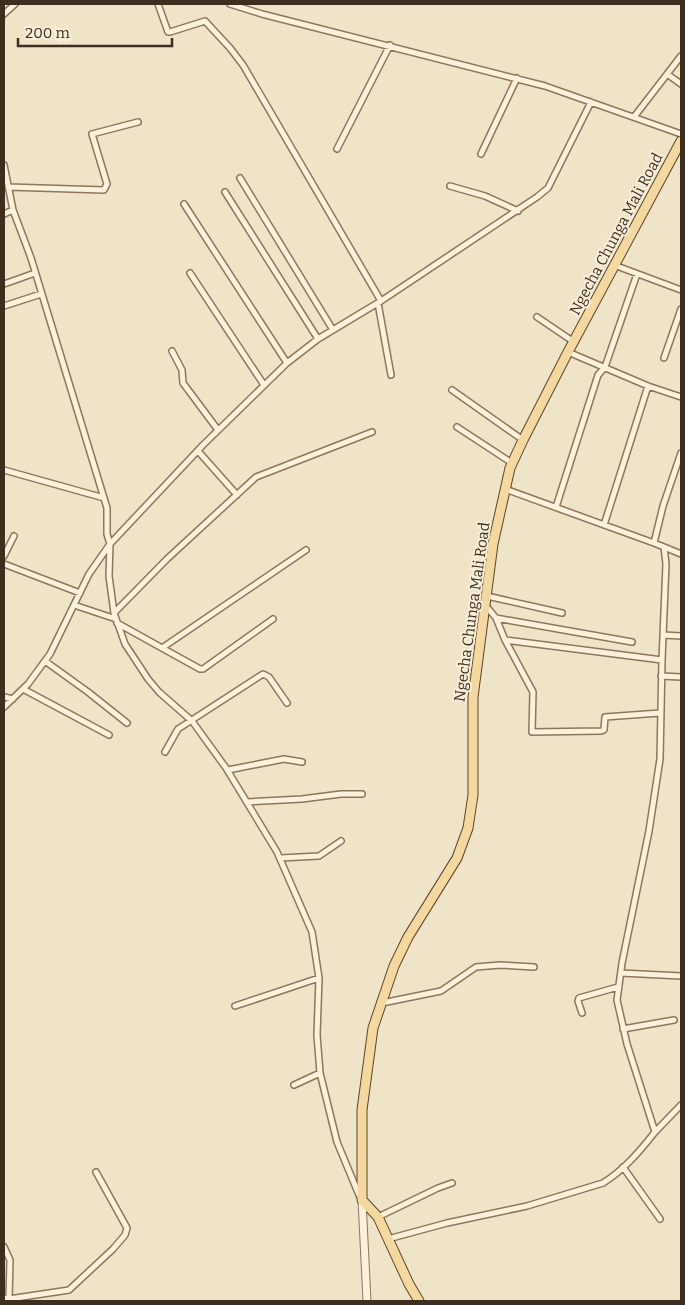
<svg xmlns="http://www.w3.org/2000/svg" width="685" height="1305" font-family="Bitter,serif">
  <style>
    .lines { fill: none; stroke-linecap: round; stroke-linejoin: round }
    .minor-casing { stroke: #8d765c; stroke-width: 8 }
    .tertiary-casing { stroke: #8d765c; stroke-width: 9 }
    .primary-casing { stroke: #5b4430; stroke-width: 11 }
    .minor { stroke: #faf1dc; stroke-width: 5 }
    .tertiary { stroke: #faf1dc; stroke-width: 7 }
    .primary { stroke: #f3d9a0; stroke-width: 9 }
    .labels { text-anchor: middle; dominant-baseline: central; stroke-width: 4; stroke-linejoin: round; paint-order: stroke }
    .street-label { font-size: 15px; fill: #3d2e20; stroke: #f7eed8 }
  </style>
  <rect width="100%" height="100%" fill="#f0e4c8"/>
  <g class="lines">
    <defs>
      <path id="minor" d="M158,4l10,28h2l35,-11 25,27 13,17 138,236
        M230,4l32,10 283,72 136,48
        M4,14l11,-10
        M667,74l14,10
        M634,117l47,-61
        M337,149l53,-104
        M481,154l36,-76
        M4,165l9,45 18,48 76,250v26l3,10 -1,32 5,37 11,31 23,35 11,13 33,29 34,47 51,84 35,80 7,46 -2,57 3,38 17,69 22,53
        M240,178l93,152
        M450,186l35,10 33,15
        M8,187l96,3 3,-6 -15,-50 46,-12
        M225,192l93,147
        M184,204l103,159
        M4,214l9,-4
        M614,265l67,25
        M190,273l74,112
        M4,284l31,-11
        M378,303l13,72
        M4,306l37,-12
        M537,317l37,25
        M172,351l10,19 1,13 35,47
        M568,352l80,34 33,11
        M664,358l17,-49
        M452,390l71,50
        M457,427l55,36
        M198,451l39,44
        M4,470l100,28
        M505,489l149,54 9,-37 18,-53
        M556,507l42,-132 7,-8 32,-93
        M604,525l44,-139
        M664,547l17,7
        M4,556l10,-20
        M4,564l76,29
        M487,596l75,17
        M74,605l42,14
        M486,606l10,12 9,22 157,20
        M114,613l53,-54 89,-82 116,-45
        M496,618l136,24
        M117,623l45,25 144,-98
        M663,635l18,1
        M505,640l28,52 -1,40 69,-1 3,-1 1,-13 55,-4
        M162,648l38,21h3l70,-50
        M45,661l43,31 39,31
        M661,676l20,1
        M23,689l86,46
        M4,697l9,2
        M4,707l24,-23 22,-30 39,-80 21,-30 93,-99 84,-82 31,-24 63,-38 156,-104 11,-9 43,-86
        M165,752l13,-23 85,-55 6,3 18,26
        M228,770l56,-11 18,3
        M247,802l55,-3 39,-5h21
        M280,858l39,-2 22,-15
        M621,973l60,3
        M382,1003l59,-12 35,-24 24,-2 34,2
        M235,1006l84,-28
        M582,1013l-4,-12 1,-3 39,-11
        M623,1029l51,-9
        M294,1085l26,-12
        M655,1132l26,-27
        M623,1167l37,52
        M378,1217l60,-29 14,-5
        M388,1239l59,-16 80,-17 76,-23c21,-13 37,-32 52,-51l-28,-88 -10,-44 5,-37 27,-132 11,-72 2,-99 4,-96 -2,-17 -10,-4
        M4,1247l6,13 -1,39
        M4,1298l5,1 60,-9 44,-41 12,-14 2,-7 -31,-56"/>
      <path id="tertiary" d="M362,1200l5,101"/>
      <path id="primary" d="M419,1301l-10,-17 -31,-67 -16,-17v-90l11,-82 21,-62 14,-29 49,-79 11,-30 5,-33v-98l20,-153 17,-76 13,-28 45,-88 113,-211"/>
    </defs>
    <use href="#minor" class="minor-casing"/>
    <use href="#tertiary" class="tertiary-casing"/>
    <use href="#primary" class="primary-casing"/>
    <use href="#minor" class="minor"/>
    <use href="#tertiary" class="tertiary"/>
    <use href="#primary" class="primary"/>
  </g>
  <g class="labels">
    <g class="street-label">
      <text transform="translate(616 234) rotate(-62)">Ngecha Chunga Mali Road</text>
      <text transform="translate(472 612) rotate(-82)">Ngecha Chunga Mali Road</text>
    </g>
  </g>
  <rect width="685" height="1305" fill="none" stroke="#3d2e20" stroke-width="10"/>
  <path d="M18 38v8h154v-8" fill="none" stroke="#3d2e20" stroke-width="2.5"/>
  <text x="25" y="38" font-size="15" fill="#3d2e20" stroke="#f7eed8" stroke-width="4" paint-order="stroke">200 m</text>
</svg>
